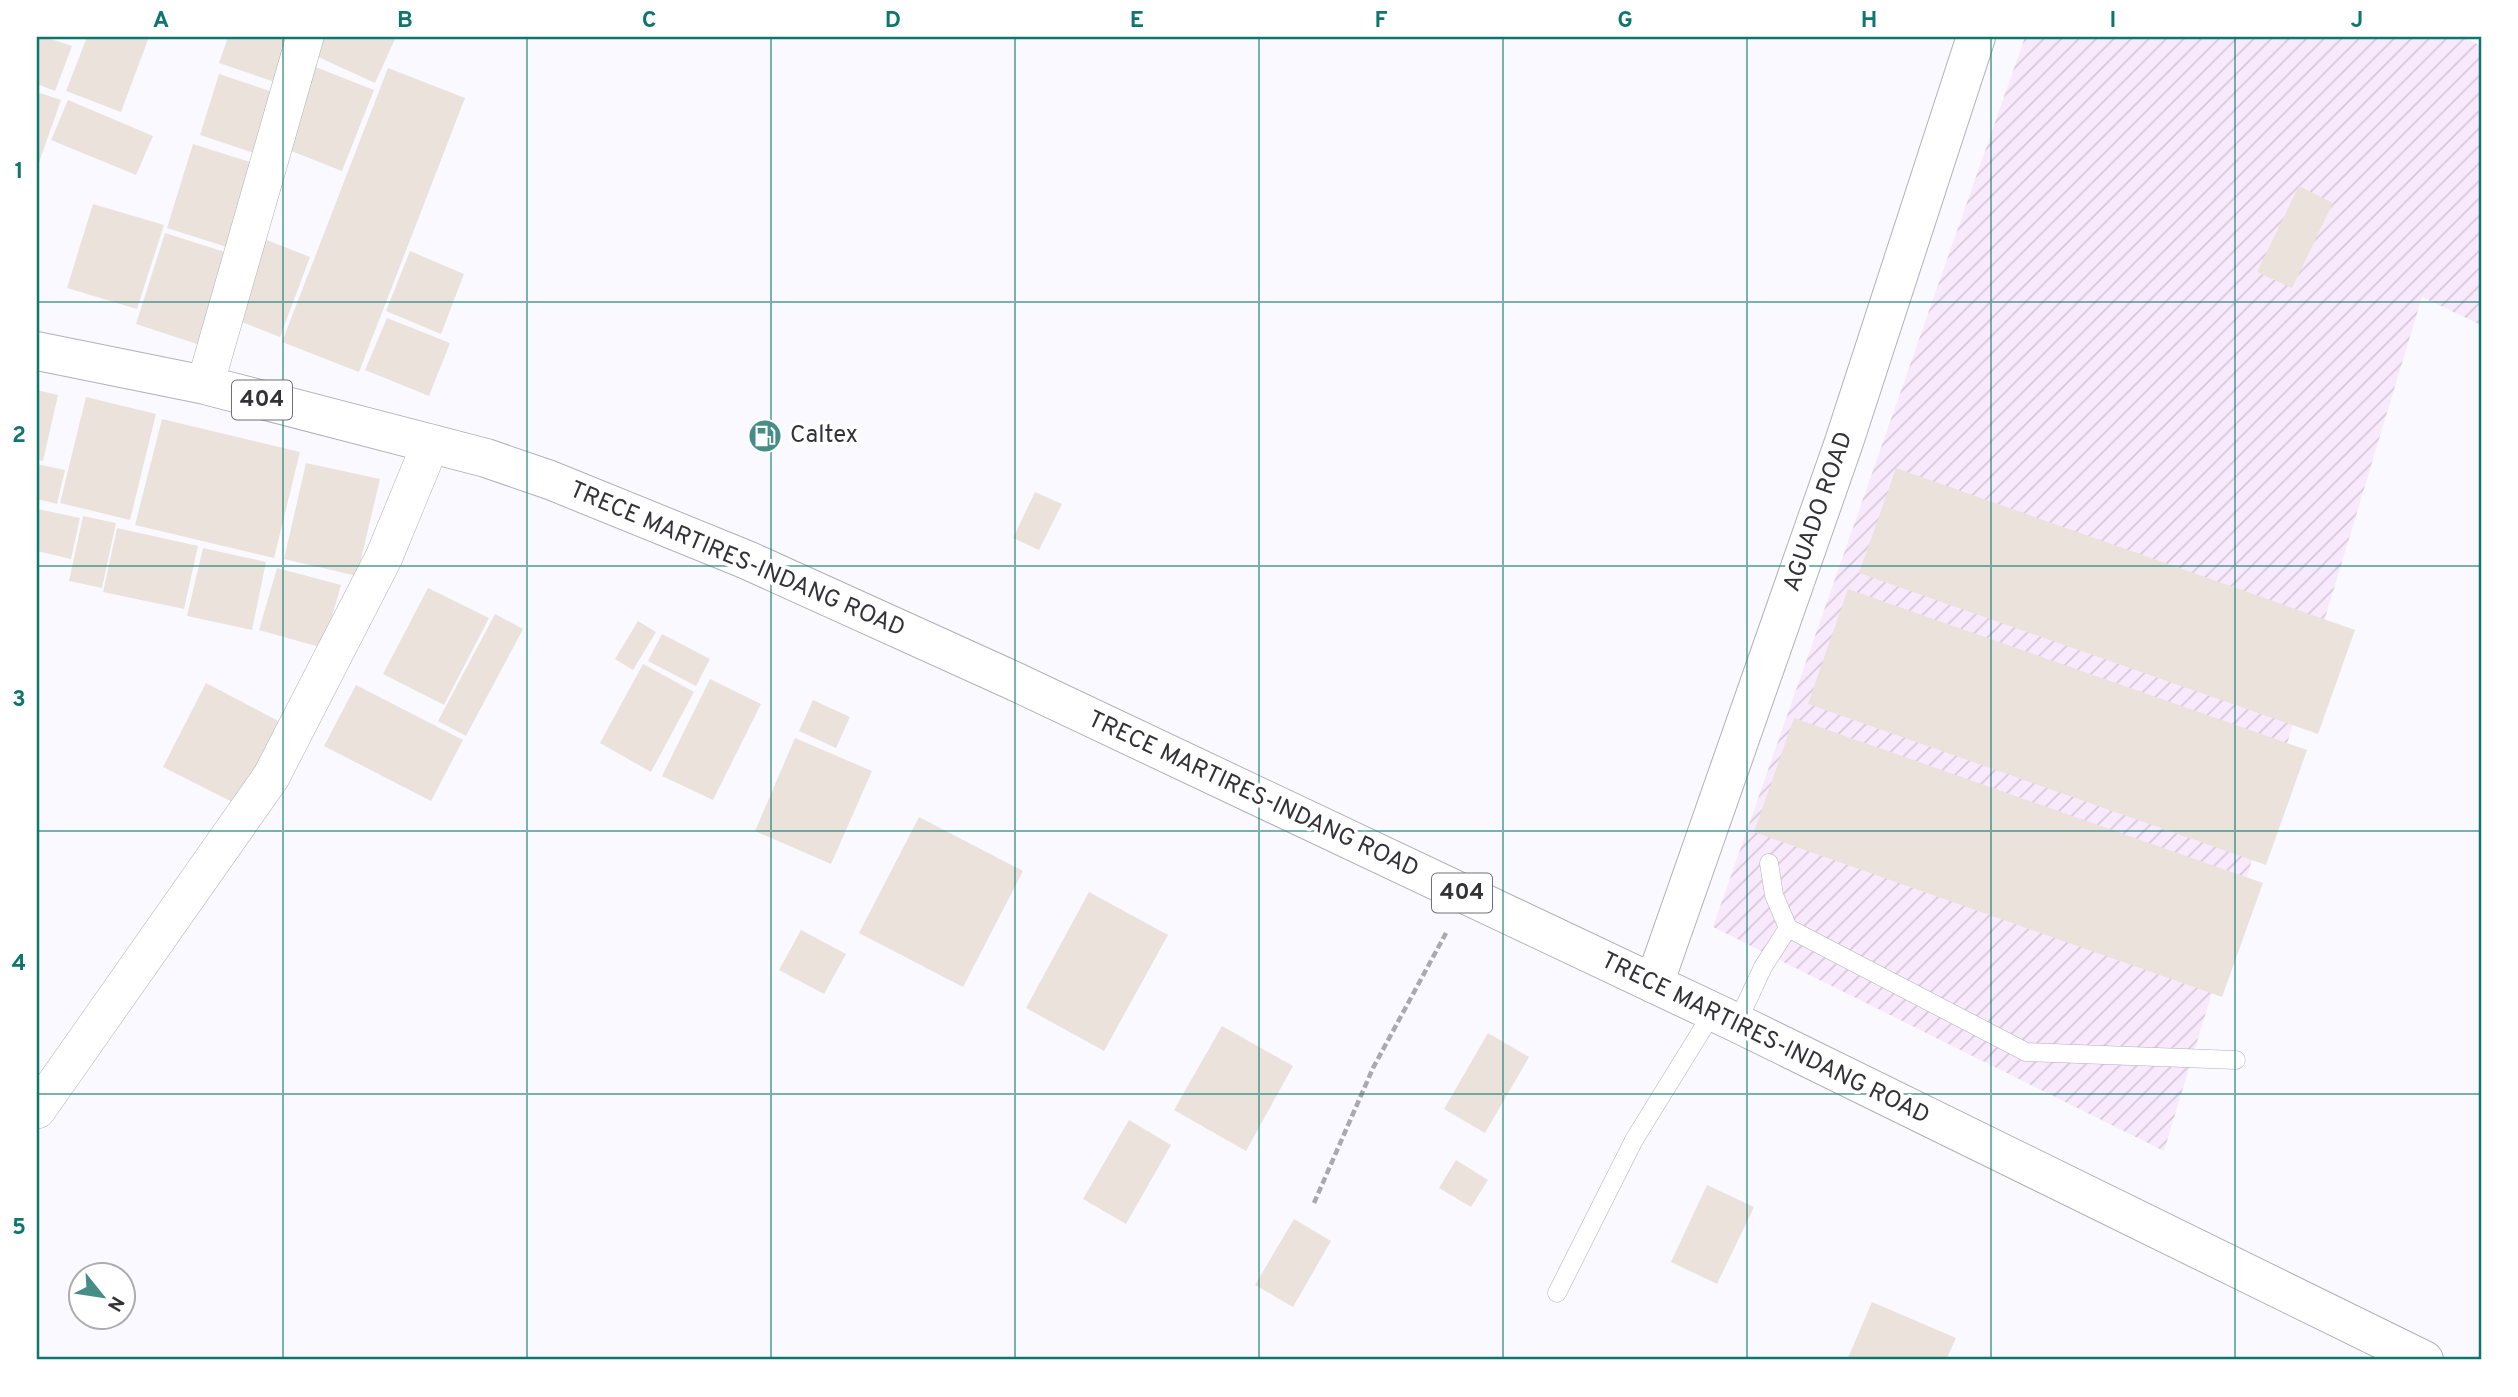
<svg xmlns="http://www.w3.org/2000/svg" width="2518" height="1397" font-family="Overpass,sans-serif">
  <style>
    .industrial { fill: url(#industrial-furrows) }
    .building { fill: #ece2dc }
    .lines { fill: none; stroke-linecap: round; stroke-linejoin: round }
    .lane-casing { stroke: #b1b1ba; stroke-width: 19 }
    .street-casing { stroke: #b1b1ba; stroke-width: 38 }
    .secondary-casing { stroke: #b1b1ba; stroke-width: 40 }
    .primary-casing { stroke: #b1b1ba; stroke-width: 40 }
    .path { stroke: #a9a9ae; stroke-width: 4.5; stroke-dasharray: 7 3.5; stroke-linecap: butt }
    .lane { stroke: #fff; stroke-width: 18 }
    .street { stroke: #fff; stroke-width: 37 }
    .secondary { stroke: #fff; stroke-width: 38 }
    .primary { stroke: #fff; stroke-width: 38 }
    .grid { fill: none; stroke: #0f766e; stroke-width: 2; stroke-opacity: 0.55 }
    .labels { text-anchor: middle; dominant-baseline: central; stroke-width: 7; stroke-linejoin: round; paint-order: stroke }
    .shield { fill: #fff; stroke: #707073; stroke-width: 2 }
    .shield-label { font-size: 23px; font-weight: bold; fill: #333337 }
    .poi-label { font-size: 24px; fill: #333337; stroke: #fff; text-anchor: start }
    .street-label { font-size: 24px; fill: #333337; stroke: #fff }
    .neatline { fill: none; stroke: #0f766e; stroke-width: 2.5 }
    .grid-label { font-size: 23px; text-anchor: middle; font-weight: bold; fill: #0f766e }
  </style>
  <defs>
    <pattern id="industrial-furrows" width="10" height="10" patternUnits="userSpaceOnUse" patternTransform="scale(1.75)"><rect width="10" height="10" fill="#f9e9fc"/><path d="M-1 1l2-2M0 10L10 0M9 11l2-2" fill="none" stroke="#d6c8d9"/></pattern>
  </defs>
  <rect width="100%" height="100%" fill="#f9f9ff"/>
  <path class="industrial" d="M2025,37h438l18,9v279l-59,-28 -258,854 -451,-224z"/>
  <path class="building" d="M37,37h8l27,9 -17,45 -18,-7z
    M87,37h62l-28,75 -55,-21z
    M228,37h62l-15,45 -56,-19z
    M309,37h87l-21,46 -72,-33z
    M308,64l66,26 -32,81 -66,-26z
    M388,68l77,30 -106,274 -77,-30z
    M219,74l54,18 -19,61 -54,-18z
    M37,92l24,8 -24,68z
    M68,100l85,36 -17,39 -85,-35z
    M193,144l63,20 -26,84 -63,-20z
    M2299,186l34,17 -41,85 -35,-16z
    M93,204l71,21 -27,84 -70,-21z
    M165,233l66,21 -28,92 -67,-22z
    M254,235l56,22 -30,80 -56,-22z
    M410,251l54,23 -23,60 -55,-23z
    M387,318l63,25 -21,53 -64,-26z
    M37,390l21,5 -15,66 -6,-1z
    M86,397l70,17 -26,106 -70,-17z
    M162,419l138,33 -26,106 -139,-33z
    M306,463l74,16 -23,97 -73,-17z
    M37,464l28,6 -8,34 -20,-5z
    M1896,468l459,162 -37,104 -459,-161z
    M1035,492l27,12 -23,46 -26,-12z
    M38,509l42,9 -9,41 -34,-8z
    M83,516l33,7 -14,65 -33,-7z
    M117,528l81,18 -14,63 -81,-17z
    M203,548l63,14 -14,68 -65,-14z
    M277,568l64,17 -18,63 -64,-18z
    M428,588l61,30 -45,87 -61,-31z
    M1848,589l459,161 -41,115 -458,-161z
    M495,614l28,15 -57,107 -28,-15z
    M638,621l18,11 -23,38 -18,-11z
    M662,634l48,25 -14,27 -48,-25z
    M643,664l51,28 -43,80 -51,-29z
    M710,679l51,25 -48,96 -51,-24z
    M206,683l74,39 -42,83 -75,-38z
    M356,685l107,55 -32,61 -107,-55z
    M813,700l37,17 -14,31 -37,-17z
    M1794,718l469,165 -41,114 -468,-165z
    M795,738l77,33 -41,93 -76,-33z
    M919,817l104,54 -60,116 -104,-54z
    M1089,892l79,43 -64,116 -78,-43z
    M801,930l45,24 -22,40 -45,-24z
    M1222,1026l71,40 -47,85 -72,-41z
    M1488,1033l41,24 -44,76 -41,-24z
    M1129,1120l42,25 -45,79 -43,-25z
    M1456,1160l32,20 -17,27 -32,-19z
    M1707,1185l47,22 -37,77 -46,-22z
    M1294,1219l37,22 -38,66 -38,-22z
    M1872,1302l84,36 -10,22h-99z"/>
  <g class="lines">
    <defs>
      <path id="lane" d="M1788,928l238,124 210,8
        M1737,1023l26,-56 25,-39 -14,-33 -5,-32
        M1557,1293l77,-153 79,-128"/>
      <path id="street" d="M205,385l100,-348
        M37,1110l234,-333 113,-220 47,-114"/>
      <path id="secondary" d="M1654,984l190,-542 132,-405"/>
      <path id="primary" d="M37,351l168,34 281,73 64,22 197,80 267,121 723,342 687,337"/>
    </defs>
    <use href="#lane" class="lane-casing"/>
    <use href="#street" class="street-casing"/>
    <use href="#secondary" class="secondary-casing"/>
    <use href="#primary" class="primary-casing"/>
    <path class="path" d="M1314,1203l59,-135 73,-135"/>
    <use href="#lane" class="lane"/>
    <use href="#street" class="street"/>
    <use href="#secondary" class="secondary"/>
    <use href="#primary" class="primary"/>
  </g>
  <path class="grid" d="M283,37v1323M527,37v1323M771,37v1323M1015,37v1323M1259,37v1323M1503,37v1323M1747,37v1323M1991,37v1323M2235,37v1323M37,302h2444M37,566h2444M37,831h2444M37,1094h2444"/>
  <defs>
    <symbol id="fuel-disc" viewBox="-11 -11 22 22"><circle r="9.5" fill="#468d88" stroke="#fff"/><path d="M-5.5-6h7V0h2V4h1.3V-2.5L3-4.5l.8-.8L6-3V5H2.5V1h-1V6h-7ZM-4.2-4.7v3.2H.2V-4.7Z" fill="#fff"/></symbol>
  </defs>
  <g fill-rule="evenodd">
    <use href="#fuel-disc" x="746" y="417" width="38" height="38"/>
  </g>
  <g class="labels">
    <g class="shield">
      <rect x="232" y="380.5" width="60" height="39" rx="5"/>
      <rect x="1432" y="873.5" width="60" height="39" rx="5"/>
    </g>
    <g class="shield-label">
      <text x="262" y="400">404</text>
      <text x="1462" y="893">404</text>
    </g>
    <g class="poi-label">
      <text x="790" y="436">Caltex</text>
    </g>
    <g class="street-label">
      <text transform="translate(1819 512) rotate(-71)">AGUADO ROAD</text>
      <text transform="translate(737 560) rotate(23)">TRECE MARTIRES-INDANG ROAD</text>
      <text transform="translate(1253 795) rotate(25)">TRECE MARTIRES-INDANG ROAD</text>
      <text transform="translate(1765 1039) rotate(26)">TRECE MARTIRES-INDANG ROAD</text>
    </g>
  </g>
  <rect width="2518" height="1397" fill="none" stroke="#ffffff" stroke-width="77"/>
  <g transform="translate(102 1296) rotate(120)"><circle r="33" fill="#ffffff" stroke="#adadaf" stroke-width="2"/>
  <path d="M0-5L12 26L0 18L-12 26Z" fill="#468d88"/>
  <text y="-10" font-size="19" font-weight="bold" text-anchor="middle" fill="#333337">N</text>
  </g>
  <rect x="38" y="38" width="2442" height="1320" class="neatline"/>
  <g class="grid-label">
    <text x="161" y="27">A</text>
    <text x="405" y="27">B</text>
    <text x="649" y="27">C</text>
    <text x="893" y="27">D</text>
    <text x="1137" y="27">E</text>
    <text x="1381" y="27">F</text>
    <text x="1625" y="27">G</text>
    <text x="1869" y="27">H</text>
    <text x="2113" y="27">I</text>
    <text x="2357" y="27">J</text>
    <text x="19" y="178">1</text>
    <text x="19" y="442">2</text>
    <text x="19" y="706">3</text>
    <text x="19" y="970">4</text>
    <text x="19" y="1234">5</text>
  </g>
</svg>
